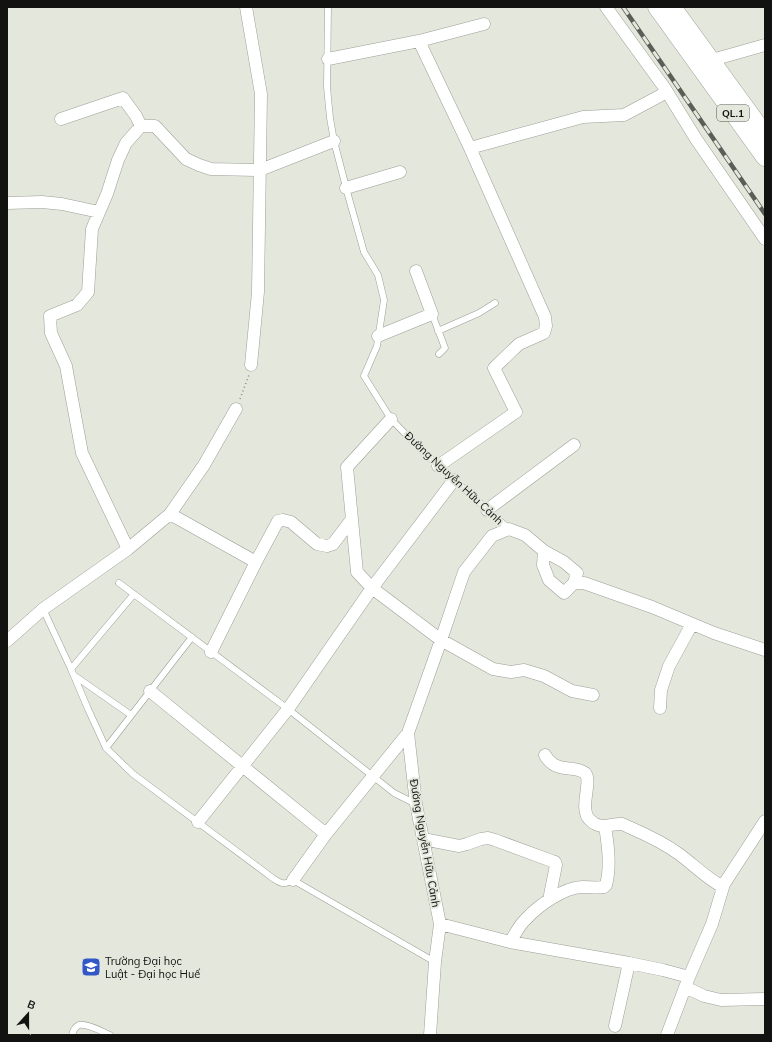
<svg xmlns="http://www.w3.org/2000/svg" width="772" height="1042" font-family="Mulish,sans-serif">
  <style>
    .lines { fill: none; stroke-linecap: round; stroke-linejoin: round }
    .lane-casing { stroke: #9c9f96; stroke-width: 7 }
    .street-casing { stroke: #9c9f96; stroke-width: 13 }
    .primary-casing { stroke: #9c9f96; stroke-width: 19 }
    .path { stroke: #8b8e86; stroke-width: 1.5; stroke-dasharray: 1 3; stroke-linecap: butt }
    .lane { stroke: #fff; stroke-width: 6 }
    .street { stroke: #fff; stroke-width: 12 }
    .primary { stroke: #fff; stroke-width: 18 }
    .rail-casing { stroke: #5b5d57; stroke-width: 4.5 }
    .rail { stroke: #e3e7dc; stroke-width: 3; stroke-dasharray: 9; stroke-linecap: butt }
    .labels { text-anchor: middle; dominant-baseline: central; stroke-width: 4; stroke-linejoin: round; paint-order: stroke }
    .shield { fill: #e3e7dc; stroke: #51534d; stroke-width: 1 }
    .shield-label { font-size: 10px; font-weight: bold; fill: #121310 }
    .street-label { font-size: 11px; fill: #121310; stroke: #e3e7dc }
    .poi-label { font-size: 11px; fill: #121310; stroke: #e3e7dc; text-anchor: start }
  </style>
  <rect width="100%" height="100%" fill="#e3e7dc"/>
  <g class="lines">
    <defs>
      <path id="lane" d="M328,7l-1,80 3,31 4,23 14,54 16,57 14,23 6,25 -7,46 -13,30 27,43 30,31 88,79
        M432,314l13,34 -6,6
        M438,331l41,-18 16,-10
        M119,583l169,126 106,84 22,11
        M43,609l28,60 17,40 18,39 27,26 141,105c8,5 10,6 19,1l142,82
        M71,669l63,-75
        M75,676l56,39
        M106,748l86,-111
        M72,1035c1,-4 3,-8 7,-10 8,-2 24,7 31,10"/>
      <path id="street" d="M246,7l15,87 -3,198 -7,73
        M606,7l58,80 32,52 69,100
        M419,41l51,107 75,169 1,9 -2,7 -25,11 -25,24 22,44 -78,54
        M328,59l91,-18 65,-17
        M712,60l53,-15
        M61,119l62,-21 13,18 5,10
        M470,148l113,-31 41,-2 43,-23
        M346,188l54,-16
        M7,203l35,-1 20,2 37,8
        M378,336l54,-22 -16,-43
        M391,419l-44,48 10,105 15,16 69,52 52,29 18,3 13,-2 20,6 28,15 21,4
        M487,510l87,-65
        M170,514l86,48
        M128,549l-46,-96 -10,-54 -6,-33 -15,-33 -1,-17 27,-11 11,-13 4,-63 15,-35 11,-34 8,-17 15,-17h14l31,33 13,6 12,4 49,1 74,-29
        M544,551l20,11 13,11 -3,10
        M7,641l36,-32 85,-60 42,-35 34,-49 32,-56
        M211,652l45,-90 22,-41 5,-1 8,2 26,22 10,2 6,-2 19,-25
        M150,691l176,143
        M660,708l1,-18 8,-24 23,-42
        M545,755c2,4 5,7 8,9 9,7 23,2 32,9 8,8 -7,36 5,47 11,11 21,3 32,4 3,1 6,3 9,4 16,7 33,15 48,26 15,11 27,24 44,33
        M198,822l90,-113 84,-121 82,-108
        M423,839l36,7 8,-2 14,-5 7,-1 7,2 57,21 3,1 1,3 -7,35
        M293,880l33,-46 82,-101
        M440,924l70,18 119,21 34,7 26,7
        M510,942c5,-7 9,-17 16,-23 13,-14 37,-31 56,-32 8,0 15,1 22,0l2,-2c5,-19 2,-40 -1,-59
        M685,987l19,9 17,4 44,-1
        M615,1026l14,-63
        M430,1035l5,-73 5,-38 -24,-120 -8,-71 33,-93 23,-68 28,-36 17,-7 16,6 19,16 -1,14 6,15 15,13 10,-10h10l68,24 62,26 51,17
        M667,1035l22,-58 23,-53 12,-40 41,-63"/>
      <path id="primary" d="M657,7l108,150
        M672,7l93,128"/>
    </defs>
    <use href="#lane" class="lane-casing"/>
    <use href="#street" class="street-casing"/>
    <use href="#primary" class="primary-casing"/>
    <path class="path" d="M240,399l9,-24"/>
    <use href="#lane" class="lane"/>
    <use href="#street" class="street"/>
    <use href="#primary" class="primary"/>
    <defs>
      <path id="rail" d="M623,7l142,207"/>
    </defs>
    <use href="#rail" class="rail-casing"/>
    <use href="#rail" class="rail"/>
  </g>
  <defs>
    <symbol id="university-square" viewBox="-11 -11 22 22"><rect x="-9" y="-9" width="18" height="18" rx="4" fill="#3258c8" stroke="#e3e7dc"/><path d="M0-5L7-2L0 1L-7-2ZM-4 1L0 2.5L4 1V4Q0 6-4 4Z" fill="#fff"/></symbol>
  </defs>
  <g fill-rule="evenodd">
    <use href="#university-square" x="80" y="956" width="22" height="22"/>
  </g>
  <g class="labels">
    <rect class="shield" x="717" y="105" width="32" height="16" rx="3"/>
    <g class="shield-label">
      <text x="733" y="113">QL.1</text>
    </g>
    <g class="street-label">
      <text transform="translate(454 478) rotate(43)">Đường Nguyễn Hữu Cảnh</text>
      <text transform="translate(425 843) rotate(80)">Đường Nguyễn Hữu Cảnh</text>
    </g>
    <g class="poi-label">
      <text x="105" y="961">Trường Đại học<tspan x="105" dy="13">Luật - Đại học Huế</tspan></text>
    </g>
  </g>
  <rect width="772" height="1042" fill="none" stroke="#121310" stroke-width="16"/>
  <g transform="translate(28 1014) rotate(21)" stroke="#e3e7dc" stroke-width="3" paint-order="stroke">
  <path d="M0-3L7 15L0 10L-7 15Z" fill="#121310"/>
  <text y="-6" font-size="11" font-weight="bold" text-anchor="middle" fill="#121310">B</text>
  </g>
</svg>
